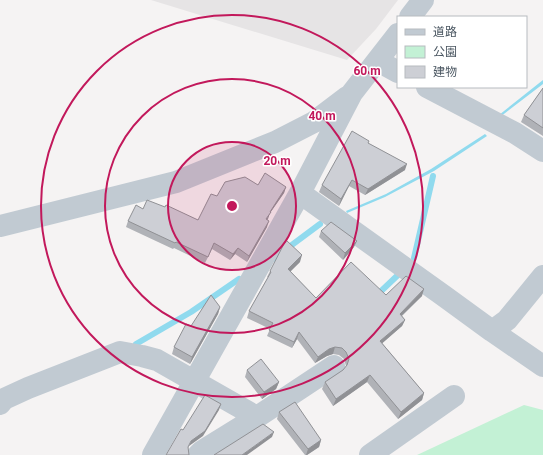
<svg xmlns="http://www.w3.org/2000/svg" width="543" height="455" font-family="Roboto,'Noto Sans JP',sans-serif">
  <style>
    .education { fill: #e6e4e5 }
    .green { fill: #c3f1d5 }
    .water { fill: #90daee }
    .lines { fill: none; stroke-linecap: round; stroke-linejoin: round }
    .stream { stroke: #90daee; stroke-width: 6 }
    .minor { stroke: #c1cad2; stroke-width: 22 }
    .wall { fill: #b0b2b7 }
    .shaded-wall { fill: #909195 }
    .building { fill: #cdcfd5; stroke: #909195 }
    .ring { fill: none; stroke: #c2185b; stroke-width: 2 }
    .centre { fill: #c2185b; stroke: #fff; stroke-width: 2 }
    .ring-label { font-size: 12px; text-anchor: middle; font-weight: bold; fill: #c2185b; stroke: #fff; stroke-width: 3; stroke-linejoin: round; paint-order: stroke }
  </style>
  <rect width="100%" height="100%" fill="#f5f3f3"/>
  <path class="education" d="M151,0h247l-22,29 -29,31z"/>
  <path class="green" d="M524,405l19,5v45h-126z"/>
  <path class="water" d="M543,80v4l-43,33 -1,-2z
    M485,134l2,2 -53,35 -49,26 -38,16 -1,-2 40,-17 45,-25z"/>
  <g class="lines">
    <path class="stream" d="M414,258l19,-82
      M273,259l47,-35
      M377,295l22,-21
      M136,344l55,-32 48,-33"/>
    <path class="minor" d="M410,17l13,-17
      M378,61l20,11
      M427,87l88,46 28,18
      M300,193l144,103 48,35 15,-11 36,-44
      M0,226l176,-44 99,-40 39,-20 33,-25
      M492,331l51,35
      M0,404l4,-5 24,-11 92,-36 22,4 15,4 100,57
      M153,455l147,-262 52,-100 46,-59
      M198,455l4,-4 55,-34 77,-51
      M370,455l84,-59"/>
  </g>
  <path class="wall" d="M543,88v48l-22,-14 3,-7z
    M368,143l37,27 -40,25 -16,-9 -10,20 -20,-14 3,-7z
    M258,185l28,2 -2,6 -14,20 -3,7v7l-20,35 -12,-8 -5,6 -18,-11 -7,14 -31,-15 -1,1 -47,-22 2,-6 15,-12 22,-2 33,13 19,-24z
    M321,231l33,16 -11,13 -24,-23z
    M300,262l-10,9 26,27 70,-3 36,1 -20,20 3,4 -3,6 -20,17 42,50 -2,7 -24,19 -31,-37 -34,24 -11,-17 3,-7 18,-12 3,-3v-1l-2,-7 -5,-4 -6,-1 -6,2 -12,7 -18,-24 -5,9 -25,-12 3,-7 -23,-11 2,-7 19,-34h-1l3,-6z
    M220,307l-2,7 -28,50 -18,-10 2,-7 17,-21z
    M247,370l32,12 -3,7 -14,10 -17,-22z
    M279,412l42,28 -2,7 -12,8h-2l-28,-36z"/>
  <path class="shaded-wall" d="M407,164l-2,6 -40,25 3,-6z
    M352,180l-13,26 2,-7z
    M286,187l-2,6 -14,20 -2,6 -4,6 6,-13z
    M269,221l-2,6 -20,35 2,-6z
    M357,241l-3,6 -11,13 2,-7z
    M238,248l-3,6 -5,6 3,-6z
    M302,255l-2,7 -14,14 2,-7z
    M424,289l-2,7 -25,24 3,-6z
    M220,307l-2,7 -28,50 2,-7z
    M405,320l-3,6 -24,21 2,-6z
    M299,332l-2,7 -5,9 2,-6z
    M335,347l-2,7 -6,2 -12,7 3,-6 11,-8z
    M370,375l-3,7 -34,24 3,-7z
    M279,382l-3,7 -14,10 2,-7z
    M424,393l-2,7 -24,19 3,-7z
    M221,404l-2,6 -16,26 -14,10 -3,6 5,-11z
    M274,432l-2,5 -25,18h-5z
    M321,440l-2,7 -12,8h-1l2,-6z"/>
  <path class="building" d="M543,88v40l-19,-13z
    M352,131l17,10 -1,2 39,21 -39,25 -16,-9 -11,19 -19,-14z
    M265,173l21,14 -16,25h1l-5,7 3,2 -20,35 -11,-8 -5,6 -19,-11 -6,14 -32,-15 -1,1 -47,-22 8,-16 7,4 4,-9 18,7 1,-2 32,15 13,-26 6,2 8,-14 20,-5 13,8z
    M331,222l26,19 -12,12 -24,-22z
    M286,240l16,15 -14,14 28,29 35,-36 35,33 20,-19 18,13 -24,25 5,6 -25,21 44,52 -23,19 -31,-37 -34,24 -11,-17 18,-12 4,-5 2,-6 -3,-7 -4,-4 -7,-1 -6,2 -11,8 -19,-25 -5,10 -25,-12 4,-7 -24,-12 22,-39 -1,-1z
    M211,295l9,12 -28,50 -18,-10 12,-23 5,2z
    M261,359l18,23 -15,10 -17,-22z
    M205,395l16,9 -16,27 -14,10 -3,6 1,8h-23l15,-26 2,1z
    M295,402l26,38 -13,9 -29,-37z
    M263,424l11,8 -32,23h-28z"/>
  <circle cx="232" cy="206" r="64" fill="#c2185b" fill-opacity=".12"/>
  <g class="ring">
    <circle cx="232" cy="206" r="64"/>
    <circle cx="232" cy="206" r="127"/>
    <circle cx="232" cy="206" r="191"/>
  </g>
  <circle cx="232" cy="206" r="6" class="centre"/>
  <g class="ring-label">
    <text x="367" y="75">60 m</text>
    <text x="322" y="120">40 m</text>
    <text x="277" y="165">20 m</text>
  </g>
  <rect x="397" y="16" width="130" height="72" fill="#ffffff" stroke="#b7bbc0"/>
  <rect x="405" y="29" width="20" height="6" fill="#c1cad2" stroke="#b7bbc0"/>
  <text x="433" y="36" font-size="12" fill="#4a5661">道路</text>
  <rect x="405" y="46" width="20" height="12" fill="#c3f1d5" stroke="#b7bbc0"/>
  <text x="433" y="56" font-size="12" fill="#4a5661">公園</text>
  <rect x="405" y="66" width="20" height="12" fill="#cdcfd5" stroke="#b7bbc0"/>
  <text x="433" y="76" font-size="12" fill="#4a5661">建物</text>
</svg>
